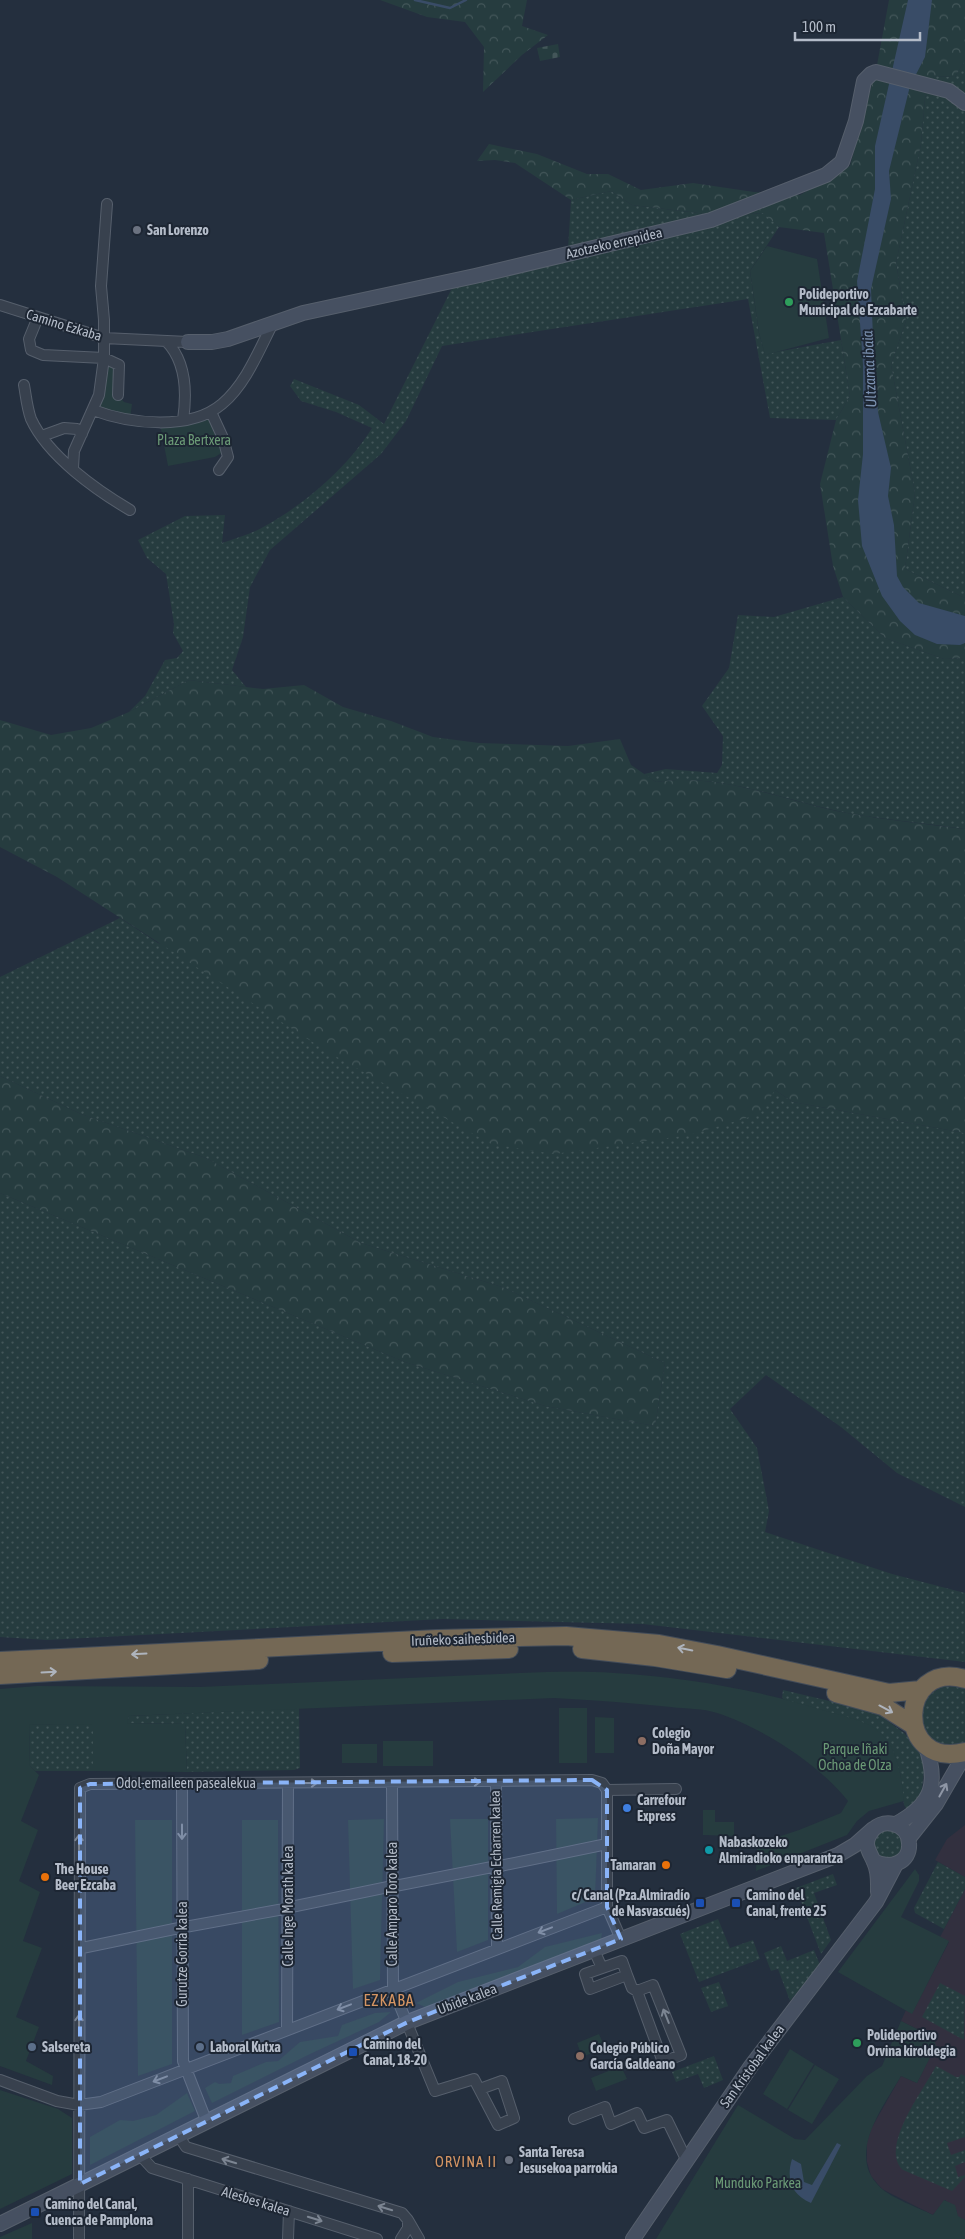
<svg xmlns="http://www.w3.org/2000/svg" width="965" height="2239" font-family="'Asap Condensed',sans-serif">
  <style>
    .medical { fill: #32303f }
    .grass { fill: url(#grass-dots) }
    .forest { fill: url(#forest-crowns) }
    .cemetery { fill: url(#cemetery-stones) }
    .park { fill: #263c3f }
    .water { fill: #394c67 }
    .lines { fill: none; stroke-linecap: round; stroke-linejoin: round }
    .stream { stroke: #394c67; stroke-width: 2.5 }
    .street-casing { stroke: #565f6c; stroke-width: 12 }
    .secondary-casing { stroke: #565f6c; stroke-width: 16 }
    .highway-casing { stroke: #434c59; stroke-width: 20 }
    .street { stroke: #38414e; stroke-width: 10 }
    .secondary { stroke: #465061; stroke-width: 14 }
    .highway { stroke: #746855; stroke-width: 18 }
    .oneway { stroke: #aeb4bd }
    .oneway2 { stroke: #7c8592 }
    .oneway3 { stroke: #8e96a5 }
    .marked { fill: #8ab4f8; fill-opacity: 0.2; stroke: #8ab4f8; stroke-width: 4; stroke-dasharray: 10 6; stroke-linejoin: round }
    .worship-dot { fill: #6b7280; stroke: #1d2633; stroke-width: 2 }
    .leisure-dot { fill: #2e9e5b; stroke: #1d2633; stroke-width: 2 }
    .education-dot { fill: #8d6e63; stroke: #1d2633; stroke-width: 2 }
    .shop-dot { fill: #3f7fe0; stroke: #1d2633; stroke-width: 2 }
    .culture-dot { fill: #0f9aa8; stroke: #1d2633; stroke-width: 2 }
    .food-dot { fill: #e8710a; stroke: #1d2633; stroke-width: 2 }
    .transit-dot { fill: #1a4fb4; stroke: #1d2633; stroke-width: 2 }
    .service-dot { fill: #5c6f8a; stroke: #1d2633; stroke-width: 2 }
    .labels { text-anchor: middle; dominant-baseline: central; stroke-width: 4; stroke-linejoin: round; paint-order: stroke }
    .poi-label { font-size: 14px; font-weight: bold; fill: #b4bcc9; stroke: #1d2633; text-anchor: start }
    .street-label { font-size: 14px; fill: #b4bcc9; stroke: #1d2633 }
    .park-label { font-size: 14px; fill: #6b9a76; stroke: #1d2633 }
    .water-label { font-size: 15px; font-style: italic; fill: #7c92b1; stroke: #1d2633 }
    .neighbourhood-label { font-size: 15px; letter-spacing: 1px; fill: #d59563; stroke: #1d2633 }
    .quarter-label { font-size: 16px; letter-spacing: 1px; fill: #d59563; stroke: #1d2633 }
  </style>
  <defs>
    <pattern id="grass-dots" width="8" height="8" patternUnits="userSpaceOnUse" patternTransform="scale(1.25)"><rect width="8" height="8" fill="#263c3f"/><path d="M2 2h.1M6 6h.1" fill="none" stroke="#435659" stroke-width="1.8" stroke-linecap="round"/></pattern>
    <pattern id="forest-crowns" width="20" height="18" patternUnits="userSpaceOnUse" patternTransform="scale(1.25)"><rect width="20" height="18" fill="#263c3f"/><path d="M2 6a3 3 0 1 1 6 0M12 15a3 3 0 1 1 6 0" fill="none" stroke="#435659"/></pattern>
    <pattern id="cemetery-stones" width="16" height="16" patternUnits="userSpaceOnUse" patternTransform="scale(1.25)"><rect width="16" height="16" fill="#263c3f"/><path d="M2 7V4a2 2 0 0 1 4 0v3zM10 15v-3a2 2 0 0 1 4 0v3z" fill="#435659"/></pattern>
  </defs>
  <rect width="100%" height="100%" fill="#242f3e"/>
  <path class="medical" d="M965,1825v52l-30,-17 12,-21z
    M965,1889v331l-8,-3v-6l-12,-11 -12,15 -51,-26 -11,-13 -4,-14v-20l4,-13 30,-53 16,7 18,-36 -2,-10 -32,-16 5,-11 6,3 37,-71 -9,-5z"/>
  <path class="grass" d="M965,60v538l-60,-29 10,-76 -24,-128 15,-44 -10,-58 25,-119 4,-46 9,-22 21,1z
    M611,191l21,14 91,11 41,-3 15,14 -29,44 9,62 6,21 76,-14 9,56 -14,24 -66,-2 -22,-119 -306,47 -36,75 -25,33 -111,96 -20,37 -7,50 -11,33 14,17 -57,-7 -60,32 16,-16 20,-36 12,-2 6,-7 -10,-18 1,-9 -8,-50 -19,-16 -9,-18 47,-24 40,-1 -3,28c14,-5 30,-9 43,-17 40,-22 83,-59 107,-98l-36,-16 -35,-11 -11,-15 4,-7 65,26 25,19 67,-134 5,-6 112,-35 3,-49z
    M843,597l42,41 59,21 21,-1v171c-39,-6 -79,-9 -118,-16 -61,-12 -127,-41 -191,-31l-12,-8 22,-5 51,4 5,-8 1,-29 -21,-30 27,-38 9,-53 36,2z
    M120,918l38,25 617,147 18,12 172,31v374l-68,-34 -56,-46 -75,-52 -36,34 27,39 12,63 -4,21 127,42 73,19v69l-322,-38 -200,-5 -396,21 -47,-3v-444l405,169 140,44 110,20 10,-63 -163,-76 -141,-44 -155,-85 -125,-44 -81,-38v-99z
    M944,1686l21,2v55c-42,15 -63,-39 -21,-57z
    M783,1690l72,17 26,9 23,17 18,20 2,19 -3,23 -13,16 -4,-6 -4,-32 -118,-75z
    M299,1708l1,60 -6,2 -107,2 -2,-48 -59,-1 3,-7z
    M93,1723v48h-58l-5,-5 -1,-41z
    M874 1844a14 14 0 1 1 28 0a14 14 0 1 1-28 0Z
    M938,1862l27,15v12l-21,40 -29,-16 -1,-5z
    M833,1874l4,11 -23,8 17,47 -10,14 -25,-66z
    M718,1919l12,29 23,-8 7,19 -61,23 -19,-48z
    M781,1946l6,15 27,-11 6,15 -30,36 -12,-32 -7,2 -7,-18z
    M719,1982l9,24 -17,6 -10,-24z
    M940,1983l25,13 -1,44 -42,-23z
    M714,2056l9,24 -19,8 -6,-14 -22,8 -4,-10z
    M936,2066l20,11h3l2,-3 4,2v61l-18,6 4,12 14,-5v12l-10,4 3,11 7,-2v2l-13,14 -49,-21c-25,-22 22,-82 33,-104z"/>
  <path class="forest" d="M380,0h147l-5,26 26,9 -26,20 -39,37 1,-45 -19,-25 -38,-5z
    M889,0h76v60l-10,17 -21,-1 -9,22 -4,46 -25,119 10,58 -15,44 24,128 -10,76 60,29v60l-21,1 -59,-21 -42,-41 -10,-31 -13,-82 16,-64 14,-24 -26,-163 -45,-6 -16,-14 -40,3 -91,-11 -21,-14 -40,9 -56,-37 -20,-3 -18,1 12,-17 48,10 50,20h21l33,16 52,-7 61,9 46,3 50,-29 27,-101z
    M189,680l74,9 41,-4 39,22 48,14 42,16 46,6 89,3 52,-7 11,26 25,17c65,-10 128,19 191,31 39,7 79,11 118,16v304l-172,-31 -18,-12 -15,24 -71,21 -135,19 -63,-10 -163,-92 -271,-175 -57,-30v-127l51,15 40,-7 38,-16z
    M0,1076l81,38 125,44 155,85 141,44 163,76 -10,63 -110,-20 -140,-44 -405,-169z"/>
  <path class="cemetery" d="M558,44l2,13 -20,4 -3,-13z"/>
  <path class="park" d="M767,246l50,13 12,79 -64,17 -6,-22 -9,-62z
    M104,358l15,7 -1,30 6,7 8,2 -2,15 -37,-9z
    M208,414l15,38 -8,5 -47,9 -8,-42z
    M520,1673c31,-1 63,-2 94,0 71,4 144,17 212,38 17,5 40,9 53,21 20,17 22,45 25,69l-35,10 -12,10 -10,14 -91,36 1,-27 42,-14 42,-17 7,-12c-29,-37 -87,-74 -131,-88 -14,-5 -31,-4 -46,-6 -39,-4 -78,-7 -117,-9l-425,18 -2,7 58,1 2,48 -94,-1v-47l-64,1 1,41 9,9 -18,46 17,9 -19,51 21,11 -17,49 19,7 -26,69 23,10 -13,34 27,15 -1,9 -52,-19v-377l37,-3 163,1z
    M559,1708h28v55h-28z
    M595,1717l19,1v35h-19z
    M383,1741h50v25h-50z
    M342,1744h35v19h-35z
    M703,1810h12v12h19v14l-31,-1z
    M598,1818l-3,80 -38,16 -1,-95z
    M384,1819l-4,161 -27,9 -5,-169z
    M450,1819h38v121l-31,12z
    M135,1820h37v244l-34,12z
    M242,1820h36l1,202 -37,13z
    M915,1869l4,6v6l-18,36 48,24 -37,73 -74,-42z
    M602,1933l-1,6 -176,68 -9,-4 42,-21 60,-15 27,-20z
    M391,2012l-12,10 -71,33 -96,48 -7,-15 10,-6 4,2 12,-1 2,-7 33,-14 12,-1 22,-19 38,-6 4,-11 33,-12z
    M901,2021l32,16 3,9 -19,37 -16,-7c-18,31 -56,80 -20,112 10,10 38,20 52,27l11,-15 11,5 3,11 7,4v19h-309l82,-134 57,34 10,1 62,-64 15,-10z
    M599,2034l6,14 -23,9 -5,-14z
    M790,2049l24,15 -27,45 -24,-15z
    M815,2065l24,14 -27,45 -24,-14z
    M621,2066l6,13 -31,12 -5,-13z
    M0,2090l58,19 14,9v56l-72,35z
    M187,2093l8,18 -105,54v-28l30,-17 13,1 23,-6z
    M32,2223v16h-32v-2z"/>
  <path class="water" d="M908,0h24l-7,57 -15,29 -21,85 2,28 -20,90 3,71 4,52 13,56 -3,28 6,29 3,51 6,11 16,16 46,13v27l-5,2 -23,-1 -22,-9 -15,-14 -18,-25 -20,-50 -4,-46 5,-46v-89l-6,-84 18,-92v-43z
    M837,2143l4,2 -30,58c-20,-8 -25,-25 -19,-44l9,5 3,18 8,3z"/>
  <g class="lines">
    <path class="stream" d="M415,0l35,8 16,-8"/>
    <defs>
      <path id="street" d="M0,305l104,33 84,4
        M38,317l-9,22 2,11 12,5 61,3 15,7 -1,30
        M166,341c21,21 21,52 17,79
        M24,385c2,11 3,23 7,34 17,37 65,71 99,91
        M93,410c37,14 97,21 129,-6 24,-20 37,-54 51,-81
        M211,412l12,26 5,19 -9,13
        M42,436l22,-8 13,1 5,5
        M73,468l1,-17 25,-56 5,-37v-38l-3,-34 6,-82
        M496,1782l1,166
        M182,1783l1,278 23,59
        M392,1783l1,206 42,102 39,-12 24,46 16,-7 -12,-37 -22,8
        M607,1790l69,-1
        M500,1866l102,-21
        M395,1886l97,-19
        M291,1907l97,-20
        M185,1927l99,-18
        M82,1948l97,-20
        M594,1950l8,18
        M622,1961l5,14 -37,14 -5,-15z
        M627,1975l5,13 5,3 26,71 18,-7 -28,-70 -16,6
        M287,2029l1,-246
        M0,2080l57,21 22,4 22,-3 506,-195
        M574,2119l31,-12 6,17 26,-11 7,15 23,-8 19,39
        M178,2135l8,12 216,66 6,7v8l-7,11
        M140,2155l12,13 225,71
        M408,2220l11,19
        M79,2239l1,-451 10,-4 502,-4 10,3 5,7v117l14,32
        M188,2239v-60
        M288,2239l1,-28"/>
      <path id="secondary" d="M188,342h24l16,-3 75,-26 172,-37 236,-56 115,-45 16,-13 14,-41 8,-40 7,-7 5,-2 73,19 16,12
        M896,1824c37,-20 43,-41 29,-80
        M909,1838l27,-34 29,-50
        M874,1861c15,9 37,2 35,-18 -1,-21 -29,-27 -39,-9 -7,11 0,18 4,28 5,10 4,20 4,30
        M0,2224l408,-202 430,-167 17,-10 18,-16
        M633,2239l118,-173 125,-164 20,-38"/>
      <path id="highway" d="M582,1649l73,8 72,12
        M392,1653l117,-4
        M0,1661l438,-22 128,-3 93,8 58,11 172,38 32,-3
        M0,1675l259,-15
        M965,1679c-67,-20 -71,91 0,73
        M836,1693l47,13 30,19"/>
    </defs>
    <use href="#street" class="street-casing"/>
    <use href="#secondary" class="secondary-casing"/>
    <use href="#highway" class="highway-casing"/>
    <use href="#street" class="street"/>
    <use href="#secondary" class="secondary"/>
    <use href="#highway" class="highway"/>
  </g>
  <defs><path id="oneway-shaft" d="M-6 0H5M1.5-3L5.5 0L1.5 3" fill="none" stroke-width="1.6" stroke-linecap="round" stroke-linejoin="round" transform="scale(1.25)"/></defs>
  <g class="oneway">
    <use href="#oneway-shaft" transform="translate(685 1649) rotate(-169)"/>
    <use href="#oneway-shaft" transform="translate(139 1654) rotate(177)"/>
    <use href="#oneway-shaft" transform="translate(49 1672) rotate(-3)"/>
    <use href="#oneway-shaft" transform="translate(886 1709) rotate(28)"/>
  </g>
  <g class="oneway2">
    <use href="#oneway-shaft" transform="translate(473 1782)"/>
    <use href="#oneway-shaft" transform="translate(310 1783)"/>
    <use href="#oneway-shaft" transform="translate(182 1832) rotate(90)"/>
    <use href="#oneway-shaft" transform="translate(79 1842) rotate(-90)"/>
    <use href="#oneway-shaft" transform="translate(545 1930) rotate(159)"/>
    <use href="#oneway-shaft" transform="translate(344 2007) rotate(159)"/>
    <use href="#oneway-shaft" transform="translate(666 2016) rotate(-112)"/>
    <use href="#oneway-shaft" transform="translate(79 2022) rotate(-90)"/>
    <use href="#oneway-shaft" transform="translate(160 2079) rotate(159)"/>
    <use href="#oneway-shaft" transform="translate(229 2161) rotate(-163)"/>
    <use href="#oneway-shaft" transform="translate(385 2208) rotate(-163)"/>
    <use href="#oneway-shaft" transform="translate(315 2219) rotate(17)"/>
  </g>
  <use class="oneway3" href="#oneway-shaft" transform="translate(943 1790) rotate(-61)"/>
  <path class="marked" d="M592,1780l15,10v117l14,32 -213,83 -328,162v-396l10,-4z"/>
  <g class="worship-dot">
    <circle cx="137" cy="230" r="5"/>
    <circle cx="509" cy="2160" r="5"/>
  </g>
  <g class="leisure-dot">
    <circle cx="789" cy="302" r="5"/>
    <circle cx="857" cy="2043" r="5"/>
  </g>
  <g class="education-dot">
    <circle cx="642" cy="1741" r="5"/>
    <circle cx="580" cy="2056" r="5"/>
  </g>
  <circle class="shop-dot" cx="627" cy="1808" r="5"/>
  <circle class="culture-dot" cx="709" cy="1850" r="5"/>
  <g class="food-dot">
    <circle cx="666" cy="1865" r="5"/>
    <circle cx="45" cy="1877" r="5"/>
  </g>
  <g class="transit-dot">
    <rect x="695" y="1898" width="10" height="10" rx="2.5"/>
    <rect x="731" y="1898" width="10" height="10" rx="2.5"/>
    <rect x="348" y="2047" width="10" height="10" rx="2.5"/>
    <rect x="30" y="2207" width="10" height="10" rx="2.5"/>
  </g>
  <g class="service-dot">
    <circle cx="32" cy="2047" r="5"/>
    <circle cx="200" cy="2047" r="5"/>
  </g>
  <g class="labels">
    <g class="poi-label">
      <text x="147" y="230">San Lorenzo</text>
      <text x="799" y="294">Polideportivo<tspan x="799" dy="16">Municipal de Ezcabarte</tspan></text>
      <text x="652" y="1733">Colegio<tspan x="652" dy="16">Doña Mayor</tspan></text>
      <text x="637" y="1800">Carrefour<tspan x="637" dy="16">Express</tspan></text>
      <text x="719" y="1842">Nabaskozeko<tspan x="719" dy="16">Almiradioko enparantza</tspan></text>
      <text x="656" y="1865" text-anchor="end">Tamaran</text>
      <text x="55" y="1869">The House<tspan x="55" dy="16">Beer Ezcaba</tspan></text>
      <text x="690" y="1895" text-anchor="end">c/ Canal (Pza.Almiradío<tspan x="690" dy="16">de Nasvascués)</tspan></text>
      <text x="746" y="1895">Camino del<tspan x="746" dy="16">Canal, frente 25</tspan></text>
      <text x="867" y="2035">Polideportivo<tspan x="867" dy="16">Orvina kiroldegia</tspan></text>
      <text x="363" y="2044">Camino del<tspan x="363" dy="16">Canal, 18-20</tspan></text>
      <text x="42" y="2047">Salsereta</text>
      <text x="210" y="2047">Laboral Kutxa</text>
      <text x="590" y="2048">Colegio Público<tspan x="590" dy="16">García Galdeano</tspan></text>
      <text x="519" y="2152">Santa Teresa<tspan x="519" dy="16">Jesusekoa parrokia</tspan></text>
      <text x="45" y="2204">Camino del Canal,<tspan x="45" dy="16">Cuenca de Pamplona</tspan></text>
    </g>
    <g class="street-label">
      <text transform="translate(614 243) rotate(-13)">Azotzeko errepidea</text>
      <text transform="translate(64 325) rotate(17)">Camino Ezkaba</text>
      <text transform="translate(463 1639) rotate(-2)">Iruñeko saihesbidea</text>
      <text x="186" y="1783">Odol-emaileen pasealekua</text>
      <text transform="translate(496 1865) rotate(-91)">Calle Remigia Echarren kalea</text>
      <text transform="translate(392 1904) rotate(-90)">Calle Amparo Toro kalea</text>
      <text transform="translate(288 1906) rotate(-90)">Calle Inge Morath kalea</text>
      <text transform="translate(182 1954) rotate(-90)">Gurutze Gorria kalea</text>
      <text transform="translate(467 1999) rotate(-21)">Ubide kalea</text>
      <text transform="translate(752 2066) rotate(-54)">San Kristobal kalea</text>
      <text transform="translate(256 2201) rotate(17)">Alesbes kalea</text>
    </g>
    <g class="park-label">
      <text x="194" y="440">Plaza Bertxera</text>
      <text x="855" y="1749">Parque Iñaki<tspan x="855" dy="16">Ochoa de Olza</tspan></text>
      <text x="758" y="2183">Munduko Parkea</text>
    </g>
    <g class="water-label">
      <text transform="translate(869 369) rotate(-93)">Ultzama ibaia</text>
    </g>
    <g class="neighbourhood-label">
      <text x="466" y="2161">ORVINA II</text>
    </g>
    <g class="quarter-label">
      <text x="389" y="2000">EZKABA</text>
    </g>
  </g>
  <path d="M795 32v8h125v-8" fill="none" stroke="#b4bcc9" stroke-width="2.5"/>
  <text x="802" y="32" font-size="15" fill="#b4bcc9" stroke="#1d2633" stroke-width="4" paint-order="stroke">100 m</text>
</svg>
